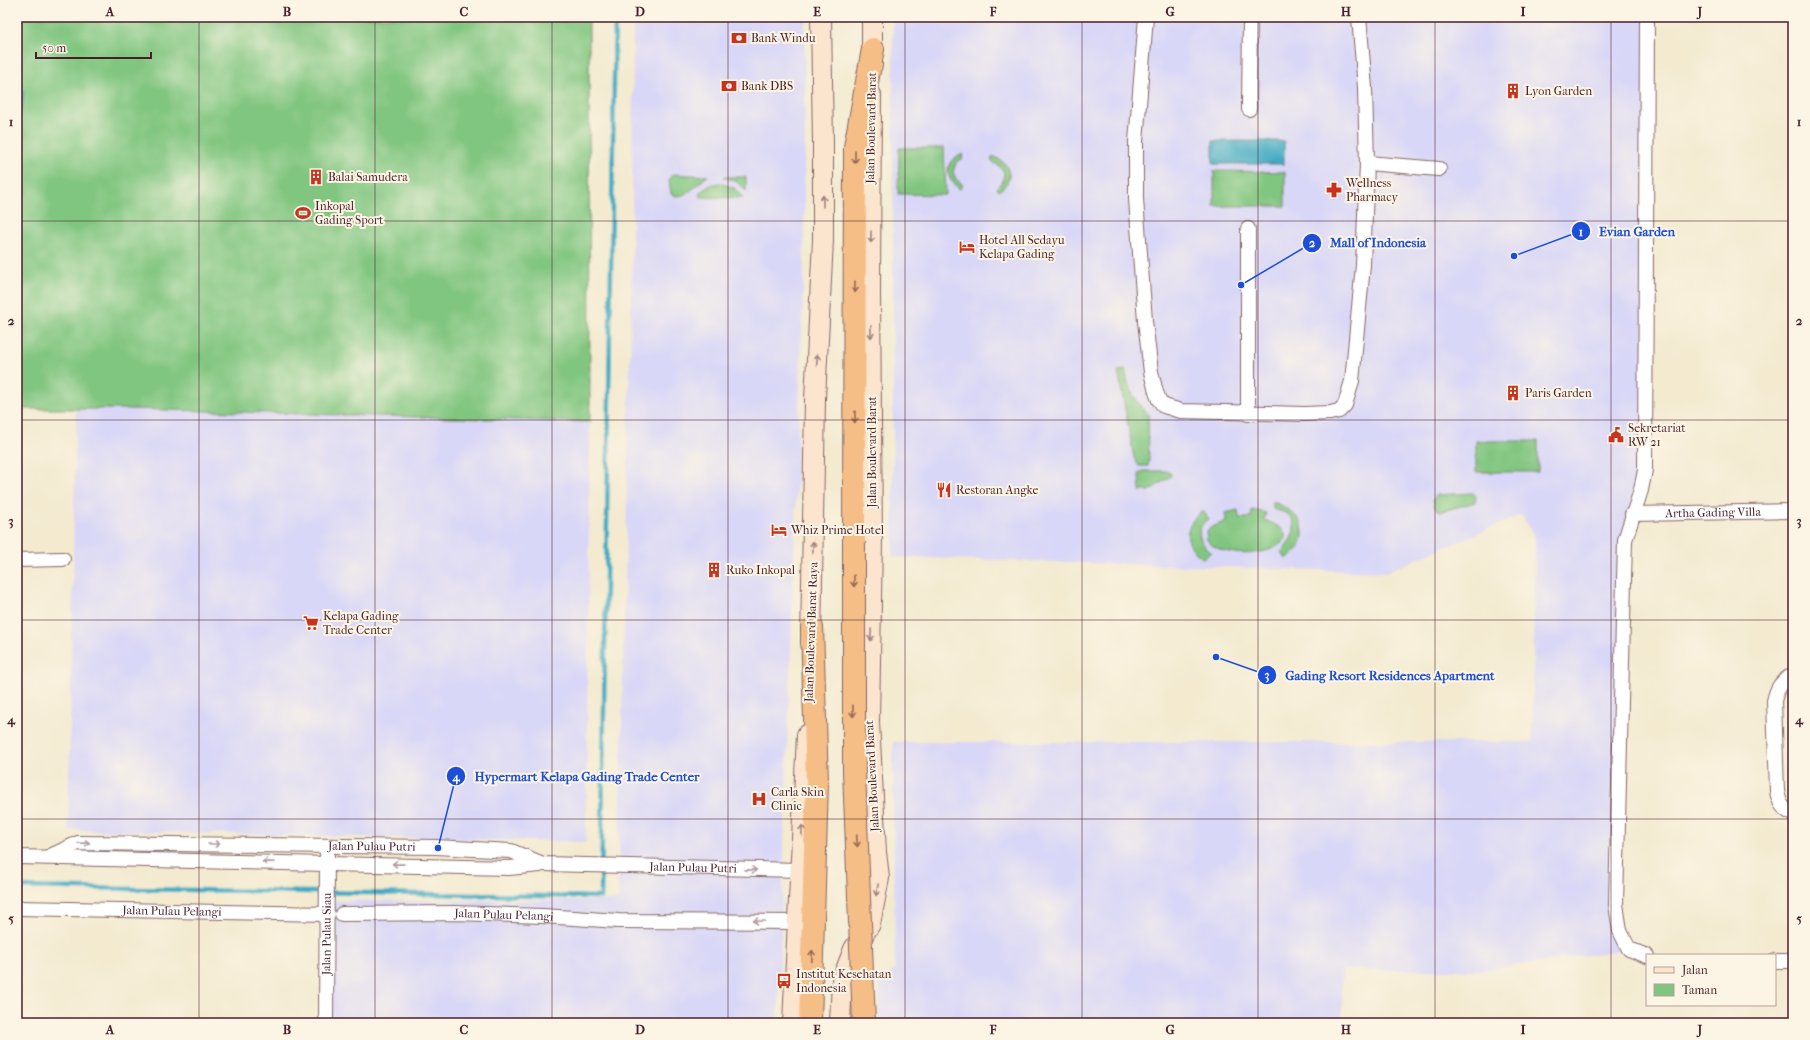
<svg xmlns="http://www.w3.org/2000/svg" width="1810" height="1040" font-family="'IM FELL French Canon',serif">
  <style>
    .built { fill: #d9d7f7 }
    .green { fill: #81c680; stroke: #667256 }
    .water { fill: #43abc3; stroke: #466577 }
    .lines { fill: none; stroke-linecap: round; stroke-linejoin: round }
    .stream { stroke: #43abc3; stroke-width: 4.5 }
    .street-casing { stroke: #856665; stroke-width: 16 }
    .secondary-casing { stroke: #856665; stroke-width: 22 }
    .highway-casing { stroke: #856665; stroke-width: 24 }
    .street { stroke: #fff; stroke-width: 14 }
    .secondary { stroke: #fbe5cf; stroke-width: 20 }
    .highway { stroke: #f6be87; stroke-width: 22 }
    .highway-bridge-casing { stroke: #856665; stroke-width: 24; stroke-linecap: butt }
    .highway-bridge { stroke: #f6be87; stroke-width: 22 }
    .oneway { stroke: #976754 }
    .oneway2 { stroke: #a2827d }
    .oneway3 { stroke: #ae9aa0 }
    .grid { fill: none; stroke: #4a1f2b; stroke-width: 1; stroke-opacity: 0.55 }
    .labels { text-anchor: middle; dominant-baseline: central; stroke-width: 4; stroke-linejoin: round; paint-order: stroke }
    .poi-label { font-size: 12px; fill: #4a1f2b; stroke: #fcf5e5; text-anchor: start }
    .street-label { font-size: 12px; fill: #4a1f2b; stroke: #fcf5e5 }
    .leader { fill: none; stroke: #1d4ed8; stroke-width: 1.5 }
    .callout-dot { fill: #1d4ed8; stroke: #fcf5e5; stroke-width: 1.5 }
    .mark-label { font-size: 12px; text-anchor: middle; font-weight: bold; fill: #fff }
    .callout-label { font-size: 13px; text-anchor: middle; font-weight: bold; fill: #1d4ed8; stroke: #fcf5e5; stroke-width: 4; stroke-linejoin: round; paint-order: stroke }
    .neatline { fill: none; stroke: #4a1f2b; stroke-width: 1.5 }
    .grid-label { font-size: 13px; text-anchor: middle; font-weight: bold; fill: #4a1f2b }
  </style>
  <rect width="100%" height="100%" fill="#fcf5e5"/>
  <filter id="ink" filterUnits="userSpaceOnUse"><feTurbulence type="fractalNoise" baseFrequency=".025" numOctaves="2"/><feDisplacementMap in="SourceGraphic" scale="8" xChannelSelector="R" yChannelSelector="G"/><feConvolveMatrix kernelMatrix="1 2 1 2 8 2 1 2 1" color-interpolation-filters="sRGB"/></filter>
  <filter id="wash" filterUnits="userSpaceOnUse"><feTurbulence type="fractalNoise" baseFrequency=".012" numOctaves="4" result="noise"/><feDisplacementMap in="SourceGraphic" scale="16" xChannelSelector="R" yChannelSelector="G"/><feGaussianBlur stdDeviation="0.9" result="paint"/><feColorMatrix in="noise" values="0 0 0 0 0 0 0 0 0 0 0 0 0 0 0 0 0 1.4 0 .05"/><feComposite in="paint" operator="in"/></filter>
  <g filter="url(#wash)">
    <rect width="100%" height="100%" fill="#f3ead0"/>
    <path class="built" d="M633,17h172l-1,246 -26,760h-451l3,-122 288,-1 14,-638z
      M893,17h755l-3,453 -20,70 -9,367 13,42 -147,21h-140v53h-464l1,-43 16,-10 -2,-228h639l3,-204 -14,-23 -135,57 -493,-15z
      M76,409h55l459,13 -4,420 -518,-12z"/>
    <path class="green" d="M17,17h572l1,405 -459,-13h-114z
      M899,148h45l2,47 -48,-1z
      M962,154l1,4 -7,5 -3,9 3,7 7,6 -3,4c-15,-10 -18,-27 2,-35z
      M993,156c18,8 22,23 6,35l-2,-3 6,-7 1,-9 -5,-6 -8,-5z
      M1214,171l71,1v34h-71z
      M673,174l35,2c-11,7 -24,26 -37,18l-2,-15z
      M724,177h22v14l-9,-9z
      M720,183l14,5 9,10 -42,-1 -2,-3c6,-7 12,-10 21,-11z
      M1125,370c4,21 9,29 23,44l1,47 -1,5h-9l-5,-8 -16,-87z
      M1476,441h62v31h-62z
      M1144,471h24l3,2v3l-22,15h-9l-1,-18z
      M1473,493l3,3 -1,6 -35,10 -5,-4 -2,-8 3,-5z
      M1273,502c30,10 43,38 13,57l-5,-7c8,-7 19,-25 9,-36 -4,-4 -12,-5 -17,-7z
      M1238,510l1,8h12l1,-8 14,3 -2,7c58,20 -18,48 -52,25 -6,-4 -7,-9 -4,-16l18,-8 -1,-8z
      M1203,511l6,8c-16,9 -10,23 2,33l-7,7c-21,-13 -22,-34 -1,-48z"/>
    <path class="water" d="M17,79c11,13 6,29 0,44z
      M1213,141h71v23h-71z"/>
    <g class="lines">
      <path class="stream" d="M17,887l584,10 14,-880"/>
    </g>
  </g>
  <g filter="url(#ink)">
    <g class="lines">
      <defs>
        <g id="street">
          <path d="M1146,17l-10,125v57l9,122 6,51 5,20 3,8 5,6 17,5 124,3 25,-1 9,-2 6,-6 7,-24 6,-63 5,-53 4,-102 -2,-75 -6,-71"/>
          <path d="M1249,109l1,-92"/>
          <path d="M1367,163l72,6"/>
          <path d="M1248,414v-185"/>
          <path id="s1" d="M1632,514l161,-3"/>
          <path d="M17,560l46,-1"/>
          <path d="M1793,675c-12,6 -16,13 -19,26l3,90c2,11 5,18 16,23"/>
          <path d="M17,857l492,11 31,-3"/>
          <path id="s2" d="M48,857l30,-14 358,4 75,4 32,13 257,6"/>
          <path id="s3" d="M17,908l311,6"/>
          <path id="s4" d="M342,914l113,-1 88,3 76,5 179,1"/>
          <path d="M1647,956l-18,-7 -9,-18 -4,-27 9,-364 16,-50 4,-20 2,-453"/>
          <path d="M1775,961h18"/>
          <path id="s5" d="M326,1023l1,-170"/>
        </g>
        <path id="secondary" d="M872,65v-48
          M811,643l4,-244 8,-159v-96l-2,-127
          M793,1023l14,-288
          M840,1023l2,-43 12,-31 16,-25 9,-46 -3,-26 -7,-130 3,-182 -2,-247 1,-198"/>
        <path id="highway" d="M854,542l1,-395 18,-98
          M810,1023l7,-241 -5,-154"/>
      </defs>
      <use href="#street" class="street-casing"/>
      <use href="#secondary" class="secondary-casing"/>
      <use href="#highway" class="highway-casing"/>
      <use href="#street" class="street"/>
      <use href="#secondary" class="secondary"/>
      <use href="#highway" class="highway"/>
      <defs>
        <path id="highway-bridge" d="M854,542v229l10,252"/>
      </defs>
      <use href="#highway-bridge" class="highway-bridge-casing"/>
      <use href="#highway-bridge" class="highway-bridge"/>
    </g>
    <defs><path id="oneway-shaft" d="M-6 0H5M1.5-3L5.5 0L1.5 3" fill="none" stroke-width="1.6" stroke-linecap="round" stroke-linejoin="round"/></defs>
    <g class="oneway">
      <use href="#oneway-shaft" transform="translate(855 157) rotate(90)"/>
      <use href="#oneway-shaft" transform="translate(855 287) rotate(90)"/>
      <use href="#oneway-shaft" transform="translate(855 417) rotate(90)"/>
      <use href="#oneway-shaft" transform="translate(854 581) rotate(90)"/>
      <use href="#oneway-shaft" transform="translate(853 711) rotate(89)"/>
      <use href="#oneway-shaft" transform="translate(857 841) rotate(87)"/>
      <use href="#oneway-shaft" transform="translate(812 956) rotate(-88)"/>
    </g>
    <g class="oneway2">
      <use href="#oneway-shaft" transform="translate(823 201) rotate(-90)"/>
      <use href="#oneway-shaft" transform="translate(871 237) rotate(90)"/>
      <use href="#oneway-shaft" transform="translate(871 332) rotate(90)"/>
      <use href="#oneway-shaft" transform="translate(817 360) rotate(-87)"/>
      <use href="#oneway-shaft" transform="translate(813 547) rotate(-89)"/>
      <use href="#oneway-shaft" transform="translate(871 635) rotate(91)"/>
      <use href="#oneway-shaft" transform="translate(802 831) rotate(-87)"/>
      <use href="#oneway-shaft" transform="translate(877 890) rotate(101)"/>
    </g>
    <g class="oneway3">
      <use href="#oneway-shaft" transform="translate(84 843) rotate(-2)"/>
      <use href="#oneway-shaft" transform="translate(214 844)"/>
      <use href="#oneway-shaft" transform="translate(268 862) rotate(-179)"/>
      <use href="#oneway-shaft" transform="translate(398 864) rotate(-179)"/>
      <use href="#oneway-shaft" transform="translate(751 870) rotate(1)"/>
      <use href="#oneway-shaft" transform="translate(759 921) rotate(180)"/>
    </g>
  </g>
  <path class="grid" d="M199,17v1006M375,17v1006M552,17v1006M728,17v1006M905,17v1006M1082,17v1006M1258,17v1006M1435,17v1006M1611,17v1006M17,221h1776M17,420h1776M17,620h1776M17,819h1776"/>
  <defs>
    <symbol id="bank-bare" viewBox="-9 -9 18 18"><path d="M-6-4H6V4H-6ZM0-2.3a2.3 2.3 0 1 0 0 4.6a2.3 2.3 0 1 0 0-4.6Z" fill="#c8321e" stroke="#fcf5e5" stroke-width="2.5" paint-order="stroke"/></symbol>
    <symbol id="building-bare" viewBox="-9 -9 18 18"><path d="M-4-6H4V6H1V3H-1V6H-4ZM-2.5-4.3h1.7v1.8h-1.7ZM.8-4.3h1.7v1.8H.8ZM-2.5-1h1.7V.8h-1.7ZM.8-1h1.7V.8H.8Z" fill="#c8321e" stroke="#fcf5e5" stroke-width="2.5" paint-order="stroke"/></symbol>
    <symbol id="pharmacy-bare" viewBox="-9 -9 18 18"><path d="M-2-6h4v4h4v4h-4v4h-4v-4h-4v-4h4Z" fill="#c8321e" stroke="#fcf5e5" stroke-width="2.5" paint-order="stroke"/></symbol>
    <symbol id="stadium-bare" viewBox="-9 -9 18 18"><path d="M0-5a6.5 5 0 1 0 0 10a6.5 5 0 1 0 0-10ZM-3.5-1.8h7v3.6h-7Z" fill="#c8321e" stroke="#fcf5e5" stroke-width="2.5" paint-order="stroke"/></symbol>
    <symbol id="hotel-bare" viewBox="-9 -9 18 18"><path d="M-6-4.5h1.5V1H6V5H4.5V3h-9V5H-6ZM-4 0a1.8 1.8 0 1 1 3.6 0ZM.5 0V-2.5h3Q6-2.5 6 0Z" fill="#c8321e" stroke="#fcf5e5" stroke-width="2.5" paint-order="stroke"/></symbol>
    <symbol id="civic-bare" viewBox="-9 -9 18 18"><path d="M-.6-6.5H3V-4.5H.6V-3L4-1V1h2V6H-6V1h2V-1L-.6-3ZM-1.2 2.5V6h2.4V2.5Z" fill="#c8321e" stroke="#fcf5e5" stroke-width="2.5" paint-order="stroke"/></symbol>
    <symbol id="restaurant-bare" viewBox="-9 -9 18 18"><path d="M-5-6h1v4h1v-4h1v4h1v-4h1v5L-1.5 .5V6h-2V.5L-5-1ZM5-6V6H3V1.5H1.5Q1.5-4 5-6Z" fill="#c8321e" stroke="#fcf5e5" stroke-width="2.5" paint-order="stroke"/></symbol>
    <symbol id="supermarket-bare" viewBox="-9 -9 18 18"><path d="M-6-5.5h2.5l.6 2H6L4.5 2H-2.5L-4.4-4H-6ZM-1.5 3.2a1.3 1.3 0 1 0 .1 0ZM3 3.2a1.3 1.3 0 1 0 .1 0Z" fill="#c8321e" stroke="#fcf5e5" stroke-width="2.5" paint-order="stroke"/></symbol>
    <symbol id="hospital-bare" viewBox="-9 -9 18 18"><path d="M-5-5h3v3.5h4V-5h3V5h-3V1.5h-4V5h-3Z" fill="#c8321e" stroke="#fcf5e5" stroke-width="2.5" paint-order="stroke"/></symbol>
    <symbol id="bus-bare" viewBox="-9 -9 18 18"><path d="M-5-6H5V4H4V6H2V4H-2V6H-4V4H-5ZM-3.5-4V0h7V-4ZM-3.5 1.2v1.5H-2V1.2ZM2 1.2v1.5H3.5V1.2Z" fill="#c8321e" stroke="#fcf5e5" stroke-width="2.5" paint-order="stroke"/></symbol>
  </defs>
  <g fill-rule="evenodd">
    <use href="#bank-bare" x="728" y="27" width="22" height="22"/>
    <use href="#bank-bare" x="718" y="75" width="22" height="22"/>
    <use href="#building-bare" x="1502" y="80" width="22" height="22"/>
    <use href="#building-bare" x="305" y="166" width="22" height="22"/>
    <use href="#pharmacy-bare" x="1323" y="179" width="22" height="22"/>
    <use href="#stadium-bare" x="292" y="202" width="22" height="22"/>
    <use href="#hotel-bare" x="956" y="236" width="22" height="22"/>
    <use href="#building-bare" x="1502" y="382" width="22" height="22"/>
    <use href="#civic-bare" x="1605" y="424" width="22" height="22"/>
    <use href="#restaurant-bare" x="933" y="479" width="22" height="22"/>
    <use href="#hotel-bare" x="768" y="519" width="22" height="22"/>
    <use href="#building-bare" x="703" y="559" width="22" height="22"/>
    <use href="#supermarket-bare" x="300" y="612" width="22" height="22"/>
    <use href="#hospital-bare" x="748" y="788" width="22" height="22"/>
    <use href="#bus-bare" x="773" y="970" width="22" height="22"/>
  </g>
  <g class="labels">
    <g class="poi-label">
      <text x="751" y="38">Bank Windu</text>
      <text x="741" y="86">Bank DBS</text>
      <text x="1525" y="91">Lyon Garden</text>
      <text x="328" y="177">Balai Samudera</text>
      <text x="1346" y="183">Wellness<tspan x="1346" dy="14">Pharmacy</tspan></text>
      <text x="315" y="206">Inkopal<tspan x="315" dy="14">Gading Sport</tspan></text>
      <text x="979" y="240">Hotel All Sedayu<tspan x="979" dy="14">Kelapa Gading</tspan></text>
      <text x="1525" y="393">Paris Garden</text>
      <text x="1628" y="428">Sekretariat<tspan x="1628" dy="14">RW 21</tspan></text>
      <text x="956" y="490">Restoran Angke</text>
      <text x="791" y="530">Whiz Prime Hotel</text>
      <text x="726" y="570">Ruko Inkopal</text>
      <text x="323" y="616">Kelapa Gading<tspan x="323" dy="14">Trade Center</tspan></text>
      <text x="771" y="792">Carla Skin<tspan x="771" dy="14">Clinic</tspan></text>
      <text x="796" y="974">Institut Kesehatan<tspan x="796" dy="14">Indonesia</tspan></text>
    </g>
    <g class="street-label">
      <text transform="translate(871 128) rotate(-89)">Jalan Boulevard Barat</text>
      <text transform="translate(872 452) rotate(-90)">Jalan Boulevard Barat</text>
      <text stroke="none"><textPath href="#s1" startOffset="81">Artha Gading Villa</textPath></text>
      <text transform="translate(811 632) rotate(-88)">Jalan Boulevard Barat Raya</text>
      <text transform="translate(872 776) rotate(-93)">Jalan Boulevard Barat</text>
      <text stroke="none"><textPath href="#s2" startOffset="327">Jalan Pulau Putri</textPath></text>
      <text stroke="none"><textPath href="#s2" startOffset="651">Jalan Pulau Putri</textPath></text>
      <text stroke="none"><textPath href="#s3" startOffset="155">Jalan Pulau Pelangi</textPath></text>
      <text stroke="none"><textPath href="#s4" startOffset="162">Jalan Pulau Pelangi</textPath></text>
      <text stroke="none"><textPath href="#s5" startOffset="89">Jalan Pulau Siau</textPath></text>
    </g>
  </g>
  <path class="leader" d="M1514 256L1581 231M1241 285L1312 243M1216 657L1267 675M438 848L456 776"/>
  <g class="callout-dot">
    <circle cx="1514" cy="256" r="4"/>
    <circle cx="1241" cy="285" r="4"/>
    <circle cx="1216" cy="657" r="4"/>
    <circle cx="438" cy="848" r="4"/>
    <circle cx="1581" cy="231" r="10"/>
    <circle cx="1312" cy="243" r="10"/>
    <circle cx="1267" cy="675" r="10"/>
    <circle cx="456" cy="776" r="10"/>
  </g>
  <g class="mark-label">
    <text x="1581" y="236">1</text>
    <text x="1312" y="247">2</text>
    <text x="1267" y="679">3</text>
    <text x="456" y="781">4</text>
  </g>
  <g class="callout-label">
    <text x="1637" y="236">Evian Garden</text>
    <text x="1378" y="247">Mall of Indonesia</text>
    <text x="1390" y="680">Gading Resort Residences Apartment</text>
    <text x="587" y="781">Hypermart Kelapa Gading Trade Center</text>
  </g>
  <rect width="1810" height="1040" fill="none" stroke="#fcf5e5" stroke-width="44"/>
  <rect x="1646" y="954" width="130" height="52" fill="#fcf5e5" stroke="#b59f9b"/>
  <rect x="1654" y="967" width="20" height="6" fill="#fbe5cf" stroke="#b59f9b"/>
  <text x="1682" y="974" font-size="12" fill="#4a1f2b">Jalan</text>
  <rect x="1654" y="984" width="20" height="12" fill="#81c680" stroke="#b59f9b"/>
  <text x="1682" y="994" font-size="12" fill="#4a1f2b">Taman</text>
  <path d="M36 52v6h115v-6" fill="none" stroke="#4a1f2b" stroke-width="2"/>
  <text x="42" y="52" font-size="12" fill="#4a1f2b" stroke="#fcf5e5" stroke-width="3" paint-order="stroke">50 m</text>
  <rect x="22" y="22" width="1766" height="996" class="neatline"/>
  <g class="grid-label">
    <text x="110" y="16">A</text>
    <text x="287" y="16">B</text>
    <text x="464" y="16">C</text>
    <text x="640" y="16">D</text>
    <text x="817" y="16">E</text>
    <text x="993" y="16">F</text>
    <text x="1170" y="16">G</text>
    <text x="1346" y="16">H</text>
    <text x="1523" y="16">I</text>
    <text x="1700" y="16">J</text>
    <text x="11" y="126">1</text>
    <text x="1799" y="126">1</text>
    <text x="11" y="325">2</text>
    <text x="1799" y="325">2</text>
    <text x="11" y="525">3</text>
    <text x="1799" y="525">3</text>
    <text x="11" y="724">4</text>
    <text x="1799" y="724">4</text>
    <text x="11" y="923">5</text>
    <text x="1799" y="923">5</text>
    <text x="110" y="1034">A</text>
    <text x="287" y="1034">B</text>
    <text x="464" y="1034">C</text>
    <text x="640" y="1034">D</text>
    <text x="817" y="1034">E</text>
    <text x="993" y="1034">F</text>
    <text x="1170" y="1034">G</text>
    <text x="1346" y="1034">H</text>
    <text x="1523" y="1034">I</text>
    <text x="1700" y="1034">J</text>
  </g>
</svg>
